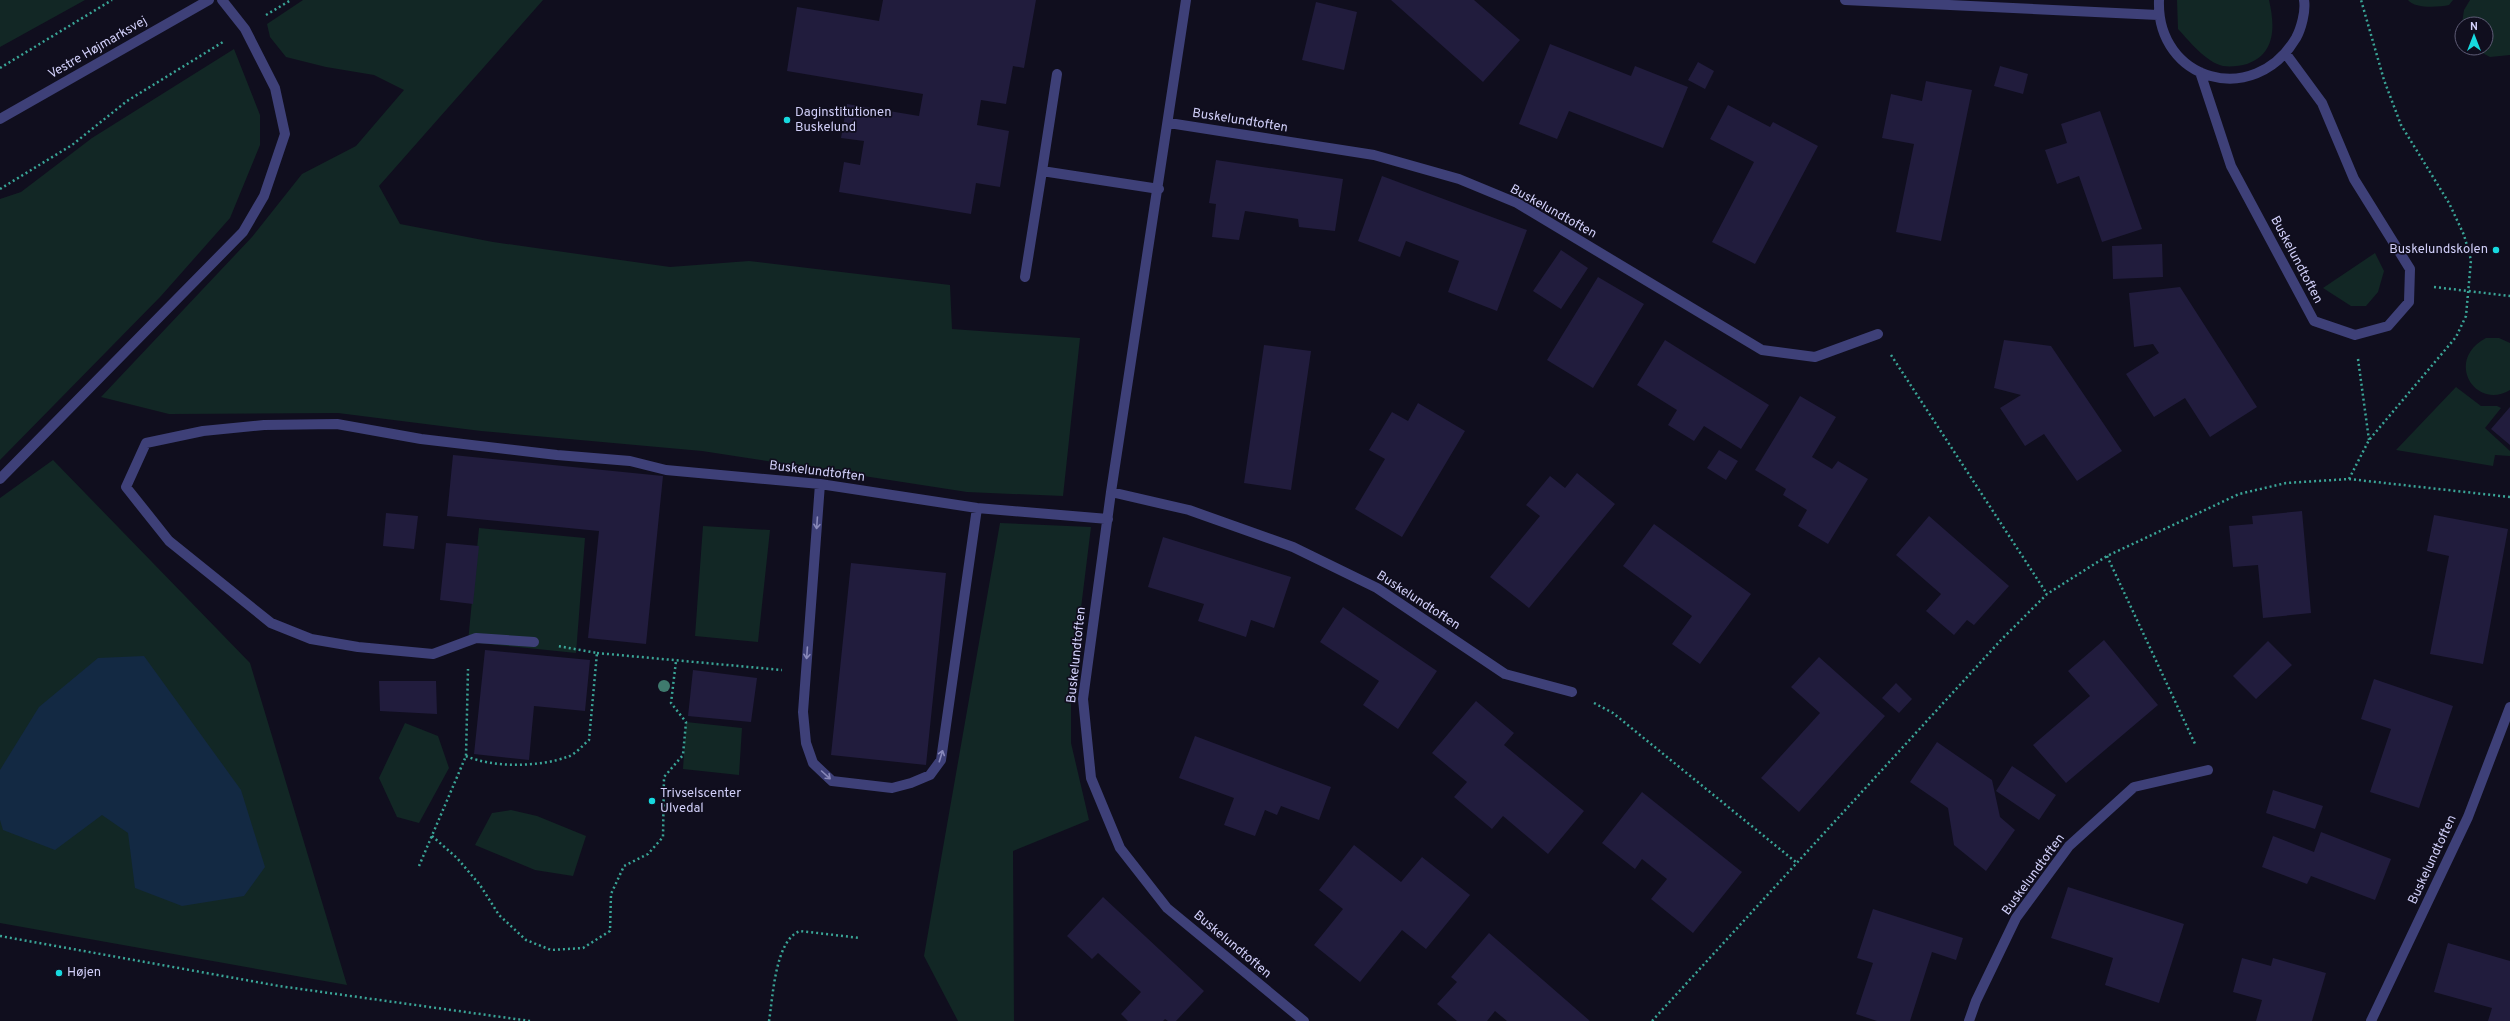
<svg xmlns="http://www.w3.org/2000/svg" width="2510" height="1021" font-family="Overpass,sans-serif">
  <style>
    .green { fill: #122725 }
    .water { fill: #132943 }
    .building { fill: #211c3d }
    .lines { fill: none; stroke-linecap: round; stroke-linejoin: round }
    .path { stroke: #3aa597; stroke-width: 2.5; stroke-dasharray: 2 3; stroke-linecap: butt }
    .minor { stroke: #3e4078; stroke-width: 10 }
    .tree { fill: #3f7a6e }
    .oneway { stroke: #8888b9 }
    .poi-dot { fill: #17d9df; stroke: #100e1e; stroke-width: 1.5 }
    .labels { text-anchor: middle; dominant-baseline: central; stroke-width: 3.5; stroke-linejoin: round; paint-order: stroke }
    .street-label { font-size: 13px; fill: #d2d0fa; stroke: #100e1e }
    .poi-label { font-size: 13px; fill: #d2d0fa; stroke: #100e1e; text-anchor: start }
  </style>
  <rect width="100%" height="100%" fill="#100e1e"/>
  <path class="green" d="M0,0h85l-85,47z
    M303,0h240l-164,186 21,38 93,18 177,25 79,-6 201,24 2,44 128,9 -17,158 -96,-4 -265,-41 -221,-20 -143,-18 -169,1 -68,-17 151,-160 50,-63 54,-28 48,-56 -30,-15 -48,-8 -40,-10 -16,-20 -3,-13z
    M2177,0h92c6,26 7,54 -22,64 -7,2 -17,3 -24,2 -17,-4 -34,-25 -45,-37z
    M2408,0h45l-4,5c-10,2 -34,4 -41,-5z
    M2470,0h40v55l-20,2 -17,-9h13v-24h-24l2,-14z
    M234,49l26,66v30l-30,73 -69,78 -161,164v-261l21,-7 71,-54z
    M2375,253l9,18 -6,21 -12,14h-15l-28,-18z
    M2486,338h13l11,5v47c-35,21 -66,-30 -24,-52z
    M2456,387l25,19h16l4,2 -16,20 25,23v5l-15,-1 -2,11 -97,-16z
    M53,460l197,203 97,322 -347,-62v-425z
    M1000,523l91,4 -20,162v54l18,77 -76,31 1,170h-56l-34,-65z
    M703,526l67,4 -12,112 -63,-6z
    M479,528l106,10 -9,115 -108,-11z
    M686,722l56,6 -3,47 -56,-6z
    M405,723l33,13 11,32 -30,55 -22,-6 -18,-39z
    M511,810l26,6 49,20 -13,40 -38,-6 -60,-25 17,-32z"/>
  <path class="water" d="M144,656l97,134 24,77 -21,29 -62,10 -47,-18 -7,-55 -26,-18 -47,35 -52,-20 -3,-10v-50l39,-63 59,-49z"/>
  <path class="building" d="M883,0h153l-12,68 -11,-2 -7,38 -25,-4 -4,25 32,6 -9,56 -24,-4 -5,31 -132,-22 5,-30 16,3 4,-24 -23,-3 6,-34 72,12 4,-22 -136,-23 10,-64 82,14z
    M1391,0h83l46,40 -37,42z
    M1316,2l41,10 -13,58 -42,-10z
    M1550,44l81,32 4,-10 53,21 -25,61 -94,-37 -12,28 -38,-15z
    M1698,62l16,9 -9,18 -17,-9z
    M2000,66l28,8 -5,20 -29,-8z
    M1926,81l46,9 -31,151 -45,-9 18,-88 -32,-6 9,-44 31,7z
    M1728,105l42,22 3,-5 45,24 -63,118 -43,-22 42,-80 -44,-23z
    M2100,111l42,118 -40,13 -23,-66 -22,8 -12,-34 22,-7 -6,-19z
    M1216,160l127,19 -8,52 -36,-4 -1,-8 -53,-8 -6,29 -27,-3 4,-33 -7,-1z
    M1382,176l145,54 -30,81 -49,-19 11,-31 -53,-20 -6,16 -42,-16z
    M2162,244l1,33 -50,2 -1,-33z
    M1561,250l27,18 -27,41 -28,-18z
    M1598,277l46,27 -51,84 -46,-28z
    M2180,287l77,120 -47,30 -25,-39 -31,19 -28,-43 33,-21 -6,-9 -19,3 -5,-54z
    M1665,340l104,65 -28,44 -37,-23 -10,15 -26,-16 9,-15 -40,-25z
    M2004,340l47,6 71,105 -45,30 -33,-47 -19,12 -25,-38 21,-13 -27,-7z
    M1264,345l47,6 -20,139 -47,-7z
    M1800,396l36,21 -24,40 20,12 6,-8 30,18 -40,65 -30,-18 9,-16 -24,-15 3,-6 -31,-19z
    M1418,403l47,28 -63,106 -47,-28 30,-50 -16,-9 23,-38 16,9z
    M2510,407v38l-19,-16z
    M1719,450l19,11 -12,19 -19,-12z
    M453,455l210,21 -17,168 -58,-6 11,-107 -152,-15z
    M1577,473l38,31 -86,104 -39,-31 50,-61 -14,-11 24,-29 15,12z
    M2302,511l9,102 -48,5 -5,-53 -25,2 -4,-41 24,-2 -1,-8z
    M386,513l32,3 -4,33 -31,-3z
    M2434,515l74,14 -25,135 -53,-10 19,-98 -22,-5z
    M1929,516l80,70 -35,39 -7,-5 -13,15 -28,-24 15,-17 -45,-39z
    M1654,524l97,70 -51,70 -28,-20 20,-28 -69,-50z
    M1163,537l128,40 -17,51 -23,-8 -5,17 -48,-16 6,-17 -56,-17z
    M446,543l33,3 -6,58 -33,-4z
    M851,563l95,10 -20,192 -95,-10z
    M1343,607l94,64 -39,58 -35,-24 16,-24 -59,-39z
    M2104,640l54,65 -92,78 -33,-38 57,-49 -22,-25z
    M2268,641l24,24 -36,34 -23,-23z
    M485,650l105,10 -5,51 -51,-5 -5,54 -55,-6z
    M1819,657l66,59 -86,96 -38,-34 59,-65 -29,-26z
    M693,670l64,8 -6,44 -63,-6z
    M2374,679l79,27 -34,102 -49,-16 21,-63 -30,-10z
    M379,681h57l1,33 -57,-3z
    M1896,683l16,16 -13,14 -17,-15z
    M1476,701l38,32 -10,12 80,66 -36,43 -45,-38 -11,13 -38,-32 13,-15 -35,-29z
    M1195,736l136,51 -12,33 -38,-14 -4,9 -12,-5 -10,26 -31,-11 10,-27 -55,-20z
    M1937,742l55,38 8,37 15,13 -29,41 -32,-26 -6,-37 -38,-26z
    M2012,766l44,29 -17,25 -43,-29z
    M2273,790l50,16 -8,23 -49,-16z
    M1642,792l100,80 -49,61 -42,-34 16,-20 -25,-20 -7,10 -33,-26z
    M2321,832l70,27 -16,41 -64,-24 -4,8 -45,-17 11,-31 41,16z
    M1354,845l47,37 21,-25 48,38 -44,54 -24,-19 -42,52 -46,-37 29,-36 -24,-19z
    M2068,887l116,37 -25,79 -54,-18 8,-27 -62,-20z
    M1103,897l101,94 -28,30h-8l-3,-2 -2,2h-35l-7,-7 20,-22 -43,-39 -6,6 -25,-23z
    M1873,909l90,29 -7,22 -24,-8 -22,69h-33l-21,-7 17,-51 -16,-5z
    M1489,933l101,88h-83l-12,-10 -8,10h-30l-20,-17 20,-22 -6,-5z
    M2448,943l62,18v60h-22l4,-13 -58,-16z
    M2242,958l29,8 2,-8 53,15 -14,48h-56l6,-21 -29,-8z"/>
  <g class="lines">
    <path class="path" d="M266,15l25,-15
      M0,68l112,-68
      M0,189l72,-44 55,-44 96,-59
      M2434,287l76,9
      M1891,355l156,239
      M2358,359l11,81
      M2349,479l20,-39 87,-103 10,-21 5,-56 -7,-25 -15,-32 -48,-78 -17,-45 -23,-80
      M2107,556l89,190
      M597,653l185,17
      M1594,703l19,10 184,150
      M466,756c27,12 74,11 101,1 8,-2 16,-12 22,-17l8,-87 -39,-7
      M432,836l25,22 23,27 19,30 27,25 25,10 32,-2 27,-17 1,-37 13,-28 24,-12 15,-17 1,-60 19,-22 3,-33 -15,-19 5,-42
      M419,866l47,-110 2,-87
      M0,936l279,50 251,35
      M769,1021c4,-24 6,-81 31,-90l60,7
      M1652,1021l349,-381 46,-46 60,-38 132,-62 47,-11 63,-4 161,18"/>
    <path class="minor" d="M1186,0l-75,492 -28,207 8,79 29,70 47,60 137,113
      M1845,0l313,15
      M2159,0c-3,81 95,109 137,38 5,-9 10,-27 8,-38
      M2200,72l31,94 83,155 41,14 33,-9 21,-24 1,-33 -56,-90 -32,-76 -36,-49
      M1057,74l-15,97 117,18
      M0,119l209,-119
      M1169,123l205,32 85,24 58,24 245,147 53,7 63,-23
      M1025,277l17,-106
      M0,479l243,-247 21,-36 21,-62 -10,-46 -30,-59 -23,-29
      M820,484l-17,228 3,31 7,20 19,18 60,7 19,-5 19,-8 11,-15 36,-252
      M1111,492l78,18 104,37 84,41 128,86 67,18
      M534,642l-58,-4 -43,16 -75,-7 -47,-8 -40,-16 -102,-82 -43,-54 20,-44 57,-12 61,-6 73,-1 84,15 136,16 73,6 36,9 154,14 157,24 131,11
      M1969,1021l7,-20 40,-83 53,-72 65,-59 74,-17
      M2371,1021l97,-204 42,-110"/>
  </g>
  <circle class="tree" cx="664" cy="686" r="6"/>
  <defs><path id="oneway-shaft" d="M-6 0H5M1.5-3L5.5 0L1.5 3" fill="none" stroke-width="1.6" stroke-linecap="round" stroke-linejoin="round"/></defs>
  <g class="oneway">
    <use href="#oneway-shaft" transform="translate(817 523) rotate(94)"/>
    <use href="#oneway-shaft" transform="translate(807 653) rotate(94)"/>
    <use href="#oneway-shaft" transform="translate(941 756) rotate(-73)"/>
    <use href="#oneway-shaft" transform="translate(826 775) rotate(42)"/>
  </g>
  <g class="poi-dot">
    <circle cx="787" cy="120" r="4"/>
    <circle cx="2496" cy="250" r="4"/>
    <circle cx="652" cy="801" r="4"/>
    <circle cx="59" cy="973" r="4"/>
  </g>
  <g class="labels">
    <g class="street-label">
      <text transform="translate(98 48) rotate(-30)">Vestre Højmarksvej</text>
      <text transform="translate(1240 121) rotate(9)">Buskelundtoften</text>
      <text transform="translate(1553 212) rotate(29)">Buskelundtoften</text>
      <text transform="translate(2296 260) rotate(62)">Buskelundtoften</text>
      <text transform="translate(817 472) rotate(7)">Buskelundtoften</text>
      <text transform="translate(1418 601) rotate(33)">Buskelundtoften</text>
      <text transform="translate(1077 655) rotate(-84)">Buskelundtoften</text>
      <text transform="translate(2433 860) rotate(-65)">Buskelundtoften</text>
      <text transform="translate(2034 875) rotate(-54)">Buskelundtoften</text>
      <text transform="translate(1232 945) rotate(40)">Buskelundtoften</text>
    </g>
    <g class="poi-label">
      <text x="795" y="113">Daginstitutionen<tspan x="795" dy="15">Buskelund</tspan></text>
      <text x="2488" y="250" text-anchor="end">Buskelundskolen</text>
      <text x="660" y="794">Trivselscenter<tspan x="660" dy="15">Ulvedal</tspan></text>
      <text x="67" y="973">Højen</text>
    </g>
  </g>
  <g transform="translate(2474 36)"><circle r="19" fill="#100e1e" stroke="#5e5c76"/>
  <path d="M0-3L7 15L0 10L-7 15Z" fill="#17d9df"/>
  <text y="-6" font-size="11" font-weight="bold" text-anchor="middle" fill="#d2d0fa">N</text>
  </g>
</svg>
